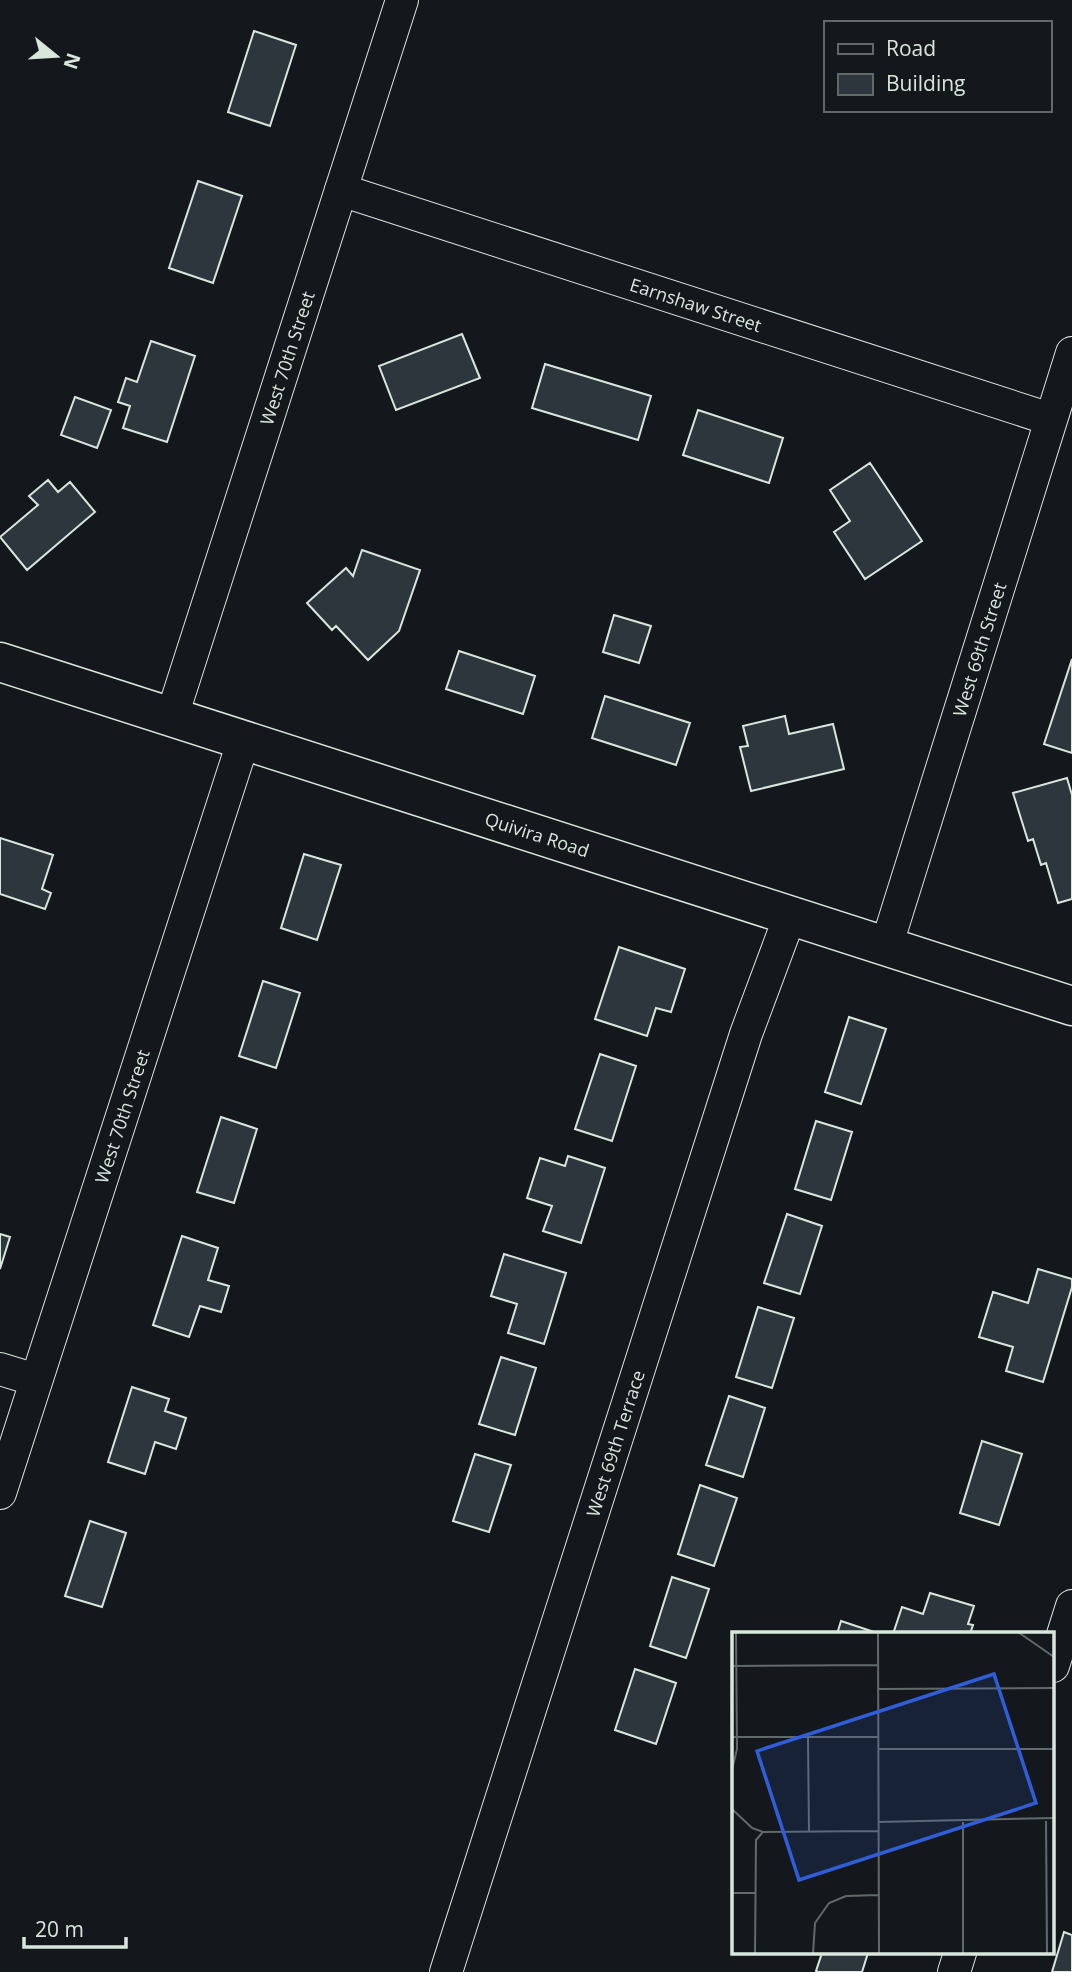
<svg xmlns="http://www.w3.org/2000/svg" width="1072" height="1972" font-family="'Open Sans',sans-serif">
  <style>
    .building { fill: #2c363c; stroke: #d8e6dc; stroke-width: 2 }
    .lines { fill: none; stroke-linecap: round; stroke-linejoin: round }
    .minor-casing { stroke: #d8e6dc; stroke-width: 34 }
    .primary-casing { stroke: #d8e6dc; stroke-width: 41 }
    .minor { stroke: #14181c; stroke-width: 32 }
    .primary { stroke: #14181c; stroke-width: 38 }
    .labels { text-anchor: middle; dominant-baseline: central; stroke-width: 5; stroke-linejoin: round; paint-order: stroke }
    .street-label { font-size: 18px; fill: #d8e6dc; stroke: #14181c }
    .inset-road { fill: none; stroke: #626a69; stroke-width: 2 }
    .view { fill: #305dd8; fill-opacity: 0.15; stroke: #305dd8; stroke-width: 3.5 }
    .inset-edge { fill: none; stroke: #d8e6dc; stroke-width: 3.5 }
  </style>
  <rect width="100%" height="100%" fill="#14181c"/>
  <path class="building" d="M254,31l42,14 -26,81 -42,-14z
    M198,181l44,15 -29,87 -44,-15z
    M462,334l18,44 -84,32 -17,-44z
    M151,341l44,15 -28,86 -44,-14 7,-22 -12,-4 8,-24 11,4z
    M545,364l106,32 -13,44 -106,-32z
    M75,397l36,13 -14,38 -36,-13z
    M698,410l85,28 -14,45 -86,-28z
    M870,463l52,78 -57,38 -31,-47 16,-11 -20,-31z
    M48,480l10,12 12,-10 25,30 -68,58 -27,-33 38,-32 -9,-9z
    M362,550l58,20 -21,61 -31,29 -32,-34 -4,4 -25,-27 39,-35 7,8z
    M614,615l37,11 -12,37 -36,-11z
    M459,651l76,25 -12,38 -77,-25z
    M1072,659v94l-28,-9z
    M605,696l85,27 -14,42 -84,-27z
    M785,716l4,18 44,-10 11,45 -93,22 -11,-44 8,-1 -5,-20z
    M1067,778l5,17v104l-14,4 -12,-40 -5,2 -8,-26 -5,2 -15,-48z
    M0,838l53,17 -11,34 9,4 -6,16 -45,-15z
    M304,854l37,11 -24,75 -36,-12z
    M619,947l66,22 -14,43 -15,-4 -9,28 -52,-17z
    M263,981l37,12 -24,75 -37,-12z
    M849,1017l37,12 -25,75 -36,-12z
    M600,1054l36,12 -24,75 -37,-12z
    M221,1117l36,12 -23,74 -37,-11z
    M816,1121l36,11 -21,68 -36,-11z
    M568,1156l37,12 -24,75 -38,-12 9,-25 -25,-8 13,-40 25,8z
    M787,1214l35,12 -22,68 -36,-11z
    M0,1234l10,3 -10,32z
    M182,1236l36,12 -10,32 21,6 -8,26 -21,-6 -11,31 -36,-12z
    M504,1254l62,19 -22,71 -36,-11 9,-29 -26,-8z
    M1038,1269l34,10v8l-29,95 -37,-11 7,-24 -34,-10 14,-45 35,11z
    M758,1307l36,11 -22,70 -36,-11z
    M501,1357l35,11 -21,67 -36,-11z
    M132,1387l37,12 -4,12 21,7 -10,31 -21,-7 -10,32 -37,-12z
    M729,1396l36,12 -22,69 -37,-12z
    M982,1441l40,13 -23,71 -39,-12z
    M475,1454l36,11 -22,67 -36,-11z
    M700,1485l37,13 -23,68 -36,-12z
    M90,1521l36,12 -24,74 -37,-11z
    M672,1577l37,12 -23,69 -36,-12z
    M930,1593l44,13 -6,18 5,1 -3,9h-77l9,-27 21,7z
    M841,1621l39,13h-43z
    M635,1669l41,14 -20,61 -41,-14z
    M1064,1932l8,3v37h-20z
    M822,1953h46l-6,19h-44l-2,-1z"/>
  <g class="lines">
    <defs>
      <g id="minor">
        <path id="s1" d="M341,190l709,229"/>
        <path id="s2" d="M172,716l230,-716"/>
        <path id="s3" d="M886,947l186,-594"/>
        <path d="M0,1369l36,11"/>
        <path id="s4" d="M0,1493l244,-754"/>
        <path d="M1053,1666l19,-60"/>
        <path id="s5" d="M446,1972l300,-938 44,-118"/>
        <path d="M954,1972l6,-19"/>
      </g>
      <g id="primary">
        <path id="s6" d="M0,662l1072,344"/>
      </g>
    </defs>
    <use href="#minor" class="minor-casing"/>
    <use href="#primary" class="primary-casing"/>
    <use href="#minor" class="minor"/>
    <use href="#primary" class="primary"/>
  </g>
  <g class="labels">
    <g class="street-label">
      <text stroke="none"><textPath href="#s1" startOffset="373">Earnshaw Street</textPath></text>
      <text stroke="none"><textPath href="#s2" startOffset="376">West 70th Street</textPath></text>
      <text stroke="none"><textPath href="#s3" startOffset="312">West 69th Street</textPath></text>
      <text stroke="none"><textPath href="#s6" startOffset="564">Quivira Road</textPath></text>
      <text stroke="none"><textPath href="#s4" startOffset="396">West 70th Street</textPath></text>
      <text stroke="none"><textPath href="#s5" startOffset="555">West 69th Terrace</textPath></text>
    </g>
  </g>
  <g transform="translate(732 1632)">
    <rect width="322" height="322" fill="#14181c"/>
    <path class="inset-road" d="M146,0l1,322M286,0l36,25M0,34l146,-1M146,57l176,-1M0,105h146M76,106l1,94M146,117h176M0,138l5,-21 -1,-117M0,177l20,19 11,4 115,-1M314,189l1,133M146,190l176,-4M0,261h23M23,322l1,-114 7,-8M81,322l2,-31 14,-20 17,-7 33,-1M231,322v-132"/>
    <path class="view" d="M262,42l42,129 -237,77 -42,-129z"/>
    <rect width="322" height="322" class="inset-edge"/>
  </g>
  <rect x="824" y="21" width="228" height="91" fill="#14181c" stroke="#626a69" stroke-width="2"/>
  <rect x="838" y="44" width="35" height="10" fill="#14181c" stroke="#626a69" stroke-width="2"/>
  <text x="886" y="56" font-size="21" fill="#d8e6dc">Road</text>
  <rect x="838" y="74" width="35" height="21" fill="#2c363c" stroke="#626a69" stroke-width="2"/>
  <text x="886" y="91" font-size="21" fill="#d8e6dc">Building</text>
  <g transform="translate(56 56) rotate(108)" stroke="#14181c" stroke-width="5" paint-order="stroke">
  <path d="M0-5L12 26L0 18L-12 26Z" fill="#d8e6dc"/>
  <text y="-10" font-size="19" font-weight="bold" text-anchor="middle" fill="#d8e6dc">N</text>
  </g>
  <path d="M24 1937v10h102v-10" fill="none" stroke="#d8e6dc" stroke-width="3.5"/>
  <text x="35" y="1937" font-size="21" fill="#d8e6dc" stroke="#14181c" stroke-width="5" paint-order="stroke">20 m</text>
</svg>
